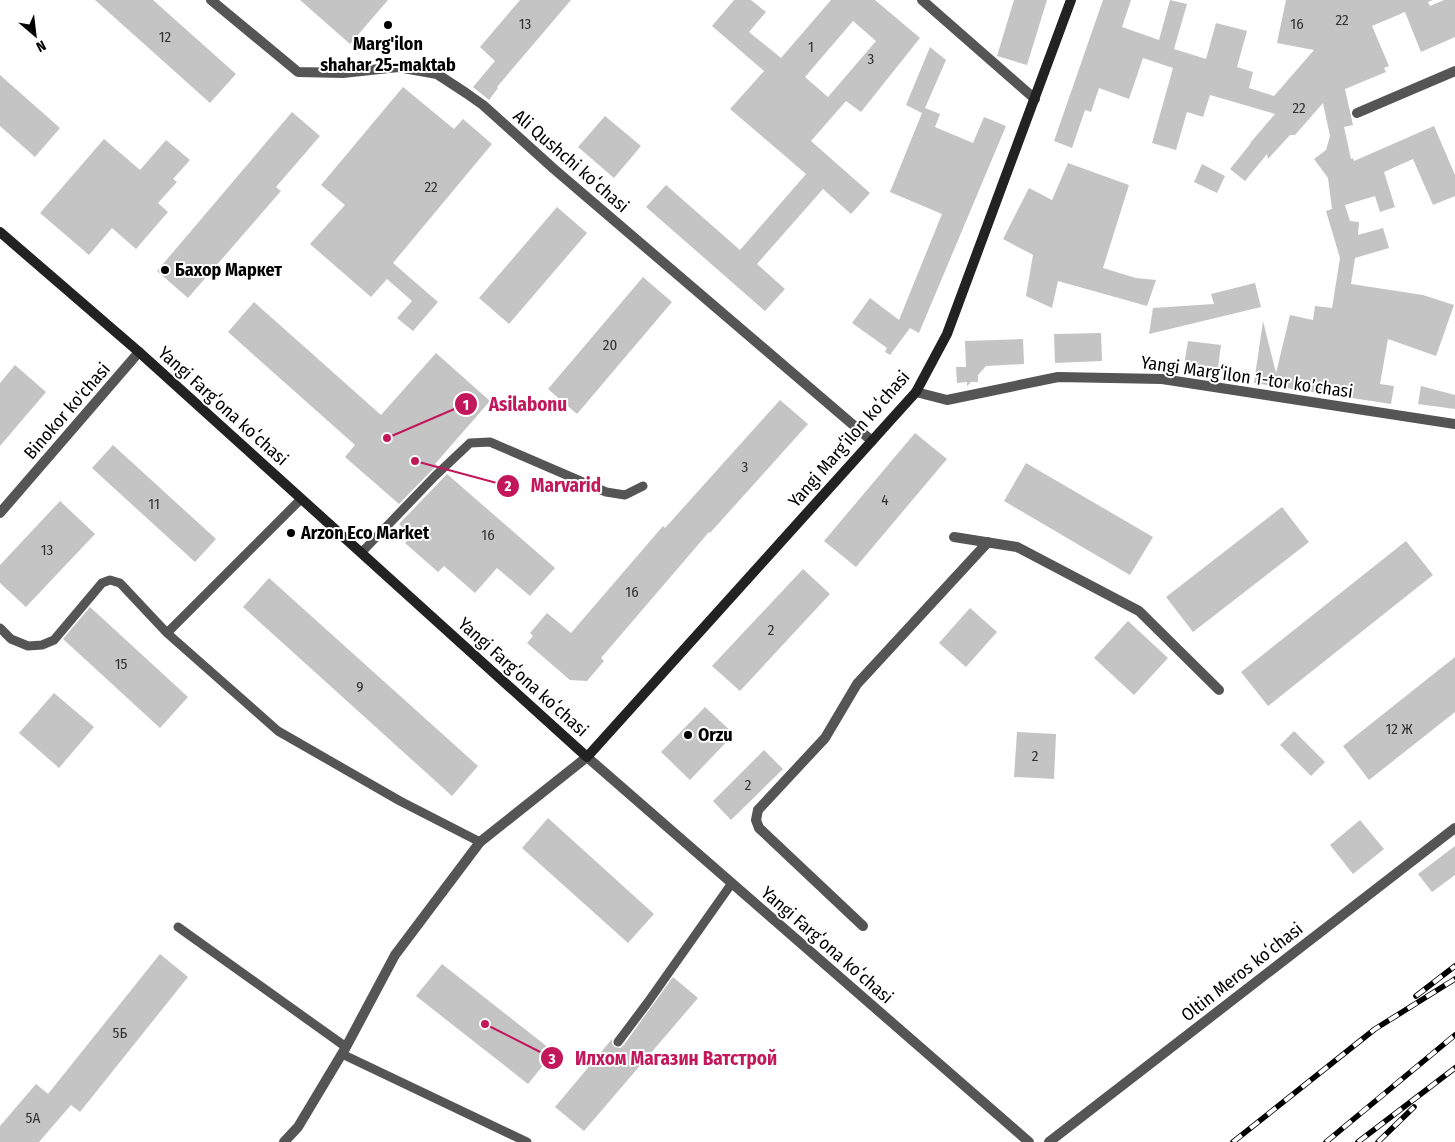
<svg xmlns="http://www.w3.org/2000/svg" width="1455" height="1142" font-family="'Fira Sans Condensed',sans-serif">
  <style>
    .building { fill: #c4c4c4; fill-rule: evenodd }
    .lines { fill: none; stroke-linecap: round; stroke-linejoin: round }
    .service { stroke: #555; stroke-width: 9 }
    .minor { stroke: #555; stroke-width: 10 }
    .tertiary { stroke: #555; stroke-width: 10 }
    .secondary { stroke: #222; stroke-width: 10 }
    .rail-casing { stroke: #000; stroke-width: 5.5 }
    .rail { stroke: #fff; stroke-width: 4; stroke-dasharray: 11; stroke-linecap: butt }
    .poi-dot { fill: #000; stroke: #fff; stroke-width: 2 }
    .labels { text-anchor: middle; dominant-baseline: central; stroke-width: 4; stroke-linejoin: round; paint-order: stroke }
    .number-label { font-size: 15px; fill: #313131 }
    .poi-label { font-size: 18px; font-weight: bold; fill: #000; stroke: #fff; text-anchor: start }
    .street-label { font-size: 18px; fill: #000; stroke: #fff }
    .leader { fill: none; stroke: #c2185b; stroke-width: 2 }
    .callout-dot { fill: #c2185b; stroke: #fff; stroke-width: 2 }
    .mark-label { font-size: 15px; text-anchor: middle; font-weight: bold; fill: #fff }
    .callout-label { font-size: 19px; text-anchor: middle; font-weight: bold; fill: #c2185b; stroke: #fff; stroke-width: 4; stroke-linejoin: round; paint-order: stroke }
  </style>
  <rect width="100%" height="100%" fill="#fff"/>
  <path class="building" d="M95,0h58l83,74 -26,29z
    M300,0h88l-38,44z
    M520,0h51l-74,87 1,1 -9,12 -16,-13 22,-26 -15,-14z
    M734,0h17l15,12 -17,20 32,26 50,-58h44l45,38 -59,74 -15,-11 -35,40 59,52 -19,21 -28,-25 -66,75 28,25 -20,22 -119,-104 20,-22 74,65 66,-76 -76,-65 34,-38 -52,-45zM853,21l23,20 -48,56 -23,-20z
    M1014,0h33l-20,65 -30,-9z
    M1103,0h28l-9,27 37,13 11,-40 17,4 -13,45 32,10 10,-36 31,8 -10,36 16,5 -4,16 25,8 40,-46 -37,-7 9,-43h147l-5,2 2,4 14,-6h11v37l-34,15 -16,-40 -33,14 17,40 -5,2 2,4 -41,17 8,36 -9,2 7,32 2,-1 1,3 80,-35 21,49v21l-22,9 -20,-46 -29,13 11,35 -15,5 -5,-16 -30,9 5,16 9,1 -1,13 25,-7 6,20 -34,10 -4,26 72,11 31,10 -18,51 -48,-17 -8,45 14,2 -3,18 -137,-21 9,-62 13,52 14,-58 23,5 2,-14 17,2 8,-50 -14,-47 6,-2 -4,-31 -14,-19 12,-9 4,-14 -7,-33 -28,32h-5l-22,24 -1,-5 -22,27 -15,-12 21,-26h-1l25,-29 -65,-19 -7,22 -16,-5 -11,38 -24,-7 21,-75 -30,-10 -14,41 -30,-11 -8,24 -6,-2 -13,38 -18,-7z
    M930,47l16,13 -21,48 15,6 -5,13 38,16 11,-26 22,9 -87,207 -9,-5 -20,27 -5,-3 2,-4 -35,-25 18,-25 29,22 43,-106 -52,-22 32,-79 -16,-8z
    M0,75l60,53 -25,29 -35,-31z
    M403,87l51,42 9,-10 29,25 -99,119 45,39 -25,29 -16,-13 15,-17 -25,-22 -16,18 -61,-53 35,-39 -24,-20z
    M292,112l28,24 -44,51 5,4 -93,107 -31,-27z
    M605,116l36,30 -27,32 -36,-31z
    M104,139l36,31 26,-30 24,20 -17,19 4,3 -19,21 10,9 -32,37 -24,-21 -23,27 -49,-42z
    M1068,163l61,22 -26,83 33,10 20,2 -9,26 -89,-25 -6,27 -26,-12 7,-41 -30,-16 26,-51 23,12z
    M1202,164l23,12 -8,17 -23,-11z
    M557,207l30,26 -78,91 -30,-26z
    M643,277l29,25 -95,112 -29,-25z
    M1255,283l6,24 -112,27 4,-26 61,-4 -3,-10z
    M254,302l127,113 55,-62 54,48 -55,63 2,1 -38,39 -54,-47 10,-12 -127,-113z
    M1101,333l1,28 -47,2 -1,-29z
    M1023,339l1,25 -38,2 -8,9v7h-7l-4,4v-4l-10,1 -1,-16h10l-1,-26z
    M1188,341l33,4 -4,30 -34,-4z
    M15,365l31,27 -46,54v-63z
    M1421,386l34,9v14l-37,-5z
    M780,400l28,24 -98,109 -1,-1 -108,126 3,3 -17,20 -17,-1 -43,-37 6,-7 -3,-3 17,-20 24,20 92,-107 2,2z
    M915,433l32,26 -91,108 -32,-26z
    M113,445l103,94 -21,23 -103,-94z
    M1026,463l127,74 -23,38 -126,-74z
    M447,474l108,94 -25,28 -33,-28 -22,25 -31,-27 -6,6 -33,-29 7,-7 -13,-12z
    M60,501l35,33 -69,73 -26,-24v-18z
    M1282,507l27,35 -116,90 -27,-35z
    M1406,541l27,34 -165,131 -27,-34z
    M803,569l27,25 -90,97 -28,-25z
    M269,578l209,188 -26,30 -209,-189z
    M90,607l98,90 -28,31 -97,-89z
    M970,608l27,24 -31,35 -27,-24z
    M1128,621l40,37 -34,37 -40,-37z
    M1455,657v55l-86,68 -26,-34z
    M54,693l40,34 -35,41 -40,-35z
    M705,707l29,27 -44,46 -29,-28z
    M1294,731l31,31 -14,14 -31,-31z
    M1017,732l39,2 -2,45 -40,-2z
    M764,750l19,19 -52,51 -18,-19z
    M548,818l106,96 -26,29 -106,-95z
    M1360,820l24,29 -31,25 -23,-29z
    M1455,846v29l-23,17 -14,-18z
    M160,954l28,23 -108,135 -9,-7 -32,37h-39v-16l36,-42 12,10z
    M442,964l112,88 -26,32 -112,-88z
    M673,977l25,21 -114,133 -29,-24 57,-68v5l3,3 5,1 3,-2z"/>
  <g class="lines">
    <path class="service" d="M361,553l74,-77 35,-33 20,-1 116,50 19,3 18,-9
      M0,628l11,11 17,7 14,-1 12,-5 48,-57 8,-3 10,3 47,50 111,98 122,70 80,41
      M167,633l134,-134
      M178,927l168,120
      M618,1042l30,-40 84,-119
      M342,1054l185,88"/>
    <path class="minor" d="M211,0l87,72 45,1 55,-6 39,7 29,19 17,12 71,64 318,272
      M922,0l113,99
      M1357,113l98,-42
      M916,392l31,8 111,-23 104,2 293,45
      M0,513l139,-161
      M954,537l63,10 122,64 80,79
      M587,757l442,385
      M863,926l-104,-98 -3,-8 2,-10 67,-72 32,-54 131,-142
      M1049,1142l406,-314"/>
    <path class="tertiary" d="M284,1142l14,-15 48,-80 49,-92 85,-113 107,-85"/>
    <path class="secondary" d="M0,232l139,120 448,405 329,-365 31,-58 124,-334"/>
    <defs>
      <path id="rail" d="M1416,996l39,-30
        M1233,1142l142,-113 80,-50
        M1326,1142l129,-107
        M1358,1142l97,-74
        M1378,1142l36,-35"/>
    </defs>
    <use href="#rail" class="rail-casing"/>
    <use href="#rail" class="rail"/>
  </g>
  <g class="poi-dot">
    <circle cx="388" cy="25" r="5"/>
    <circle cx="165" cy="270" r="5"/>
    <circle cx="291" cy="533" r="5"/>
    <circle cx="688" cy="735" r="5"/>
  </g>
  <g class="labels">
    <g class="number-label">
      <text x="1342" y="20">22</text>
      <text x="525" y="24">13</text>
      <text x="1297" y="24">16</text>
      <text x="165" y="37">12</text>
      <text x="811" y="47">1</text>
      <text x="871" y="59">3</text>
      <text x="1299" y="108">22</text>
      <text x="431" y="187">22</text>
      <text x="610" y="345">20</text>
      <text x="745" y="467">3</text>
      <text x="885" y="500">4</text>
      <text x="154" y="504">11</text>
      <text x="488" y="535">16</text>
      <text x="47" y="550">13</text>
      <text x="632" y="592">16</text>
      <text x="771" y="630">2</text>
      <text x="121" y="664">15</text>
      <text x="360" y="687">9</text>
      <text x="1399" y="729">12 Ж</text>
      <text x="1035" y="756">2</text>
      <text x="748" y="785">2</text>
      <text x="120" y="1033">5Б</text>
      <text x="33" y="1118">5А</text>
    </g>
    <g class="poi-label">
      <text x="388" y="44" text-anchor="middle">Marg'ilon<tspan x="388" dy="21">shahar 25-maktab</tspan></text>
      <text x="175" y="270">Бахор Маркет</text>
      <text x="301" y="533">Arzon Eco Market</text>
      <text x="698" y="735">Orzu</text>
    </g>
    <g class="street-label">
      <text transform="translate(571 161) rotate(41)">Ali Qushchi koʻchasi</text>
      <text transform="translate(1247 377) rotate(8)">Yangi Margʻilon 1-tor koʼchasi</text>
      <text transform="translate(223 406) rotate(42)">Yangi Fargʻona koʻchasi</text>
      <text transform="translate(67 411) rotate(-49)">Binokor ko'chasi</text>
      <text transform="translate(849 439) rotate(-49)">Yangi Margʻilon koʻchasi</text>
      <text transform="translate(523 677) rotate(42)">Yangi Fargʻona koʻchasi</text>
      <text transform="translate(827 945) rotate(41)">Yangi Fargʻona koʻchasi</text>
      <text transform="translate(1242 972) rotate(-38)">Oltin Meros koʻchasi</text>
    </g>
  </g>
  <path class="leader" d="M387 438L466 404M415 461L508 486M485 1024L552 1058"/>
  <g class="callout-dot">
    <circle cx="387" cy="438" r="5"/>
    <circle cx="415" cy="461" r="5"/>
    <circle cx="485" cy="1024" r="5"/>
    <circle cx="466" cy="404" r="12"/>
    <circle cx="508" cy="486" r="12"/>
    <circle cx="552" cy="1058" r="12"/>
  </g>
  <g class="mark-label">
    <text x="466" y="410">1</text>
    <text x="508" y="491">2</text>
    <text x="552" y="1064">3</text>
  </g>
  <g class="callout-label">
    <text x="528" y="411">Asilabonu</text>
    <text x="566" y="492">Marvarid</text>
    <text x="676" y="1065">Илхом Магазин Ватстрой</text>
  </g>
  <g transform="translate(35 35) rotate(152)" stroke="#ffffff" stroke-width="4" paint-order="stroke">
  <path d="M0-4L9 19L0 12L-9 19Z" fill="#000000"/>
  <text y="-8" font-size="14" font-weight="bold" text-anchor="middle" fill="#000000">N</text>
  </g>
</svg>
